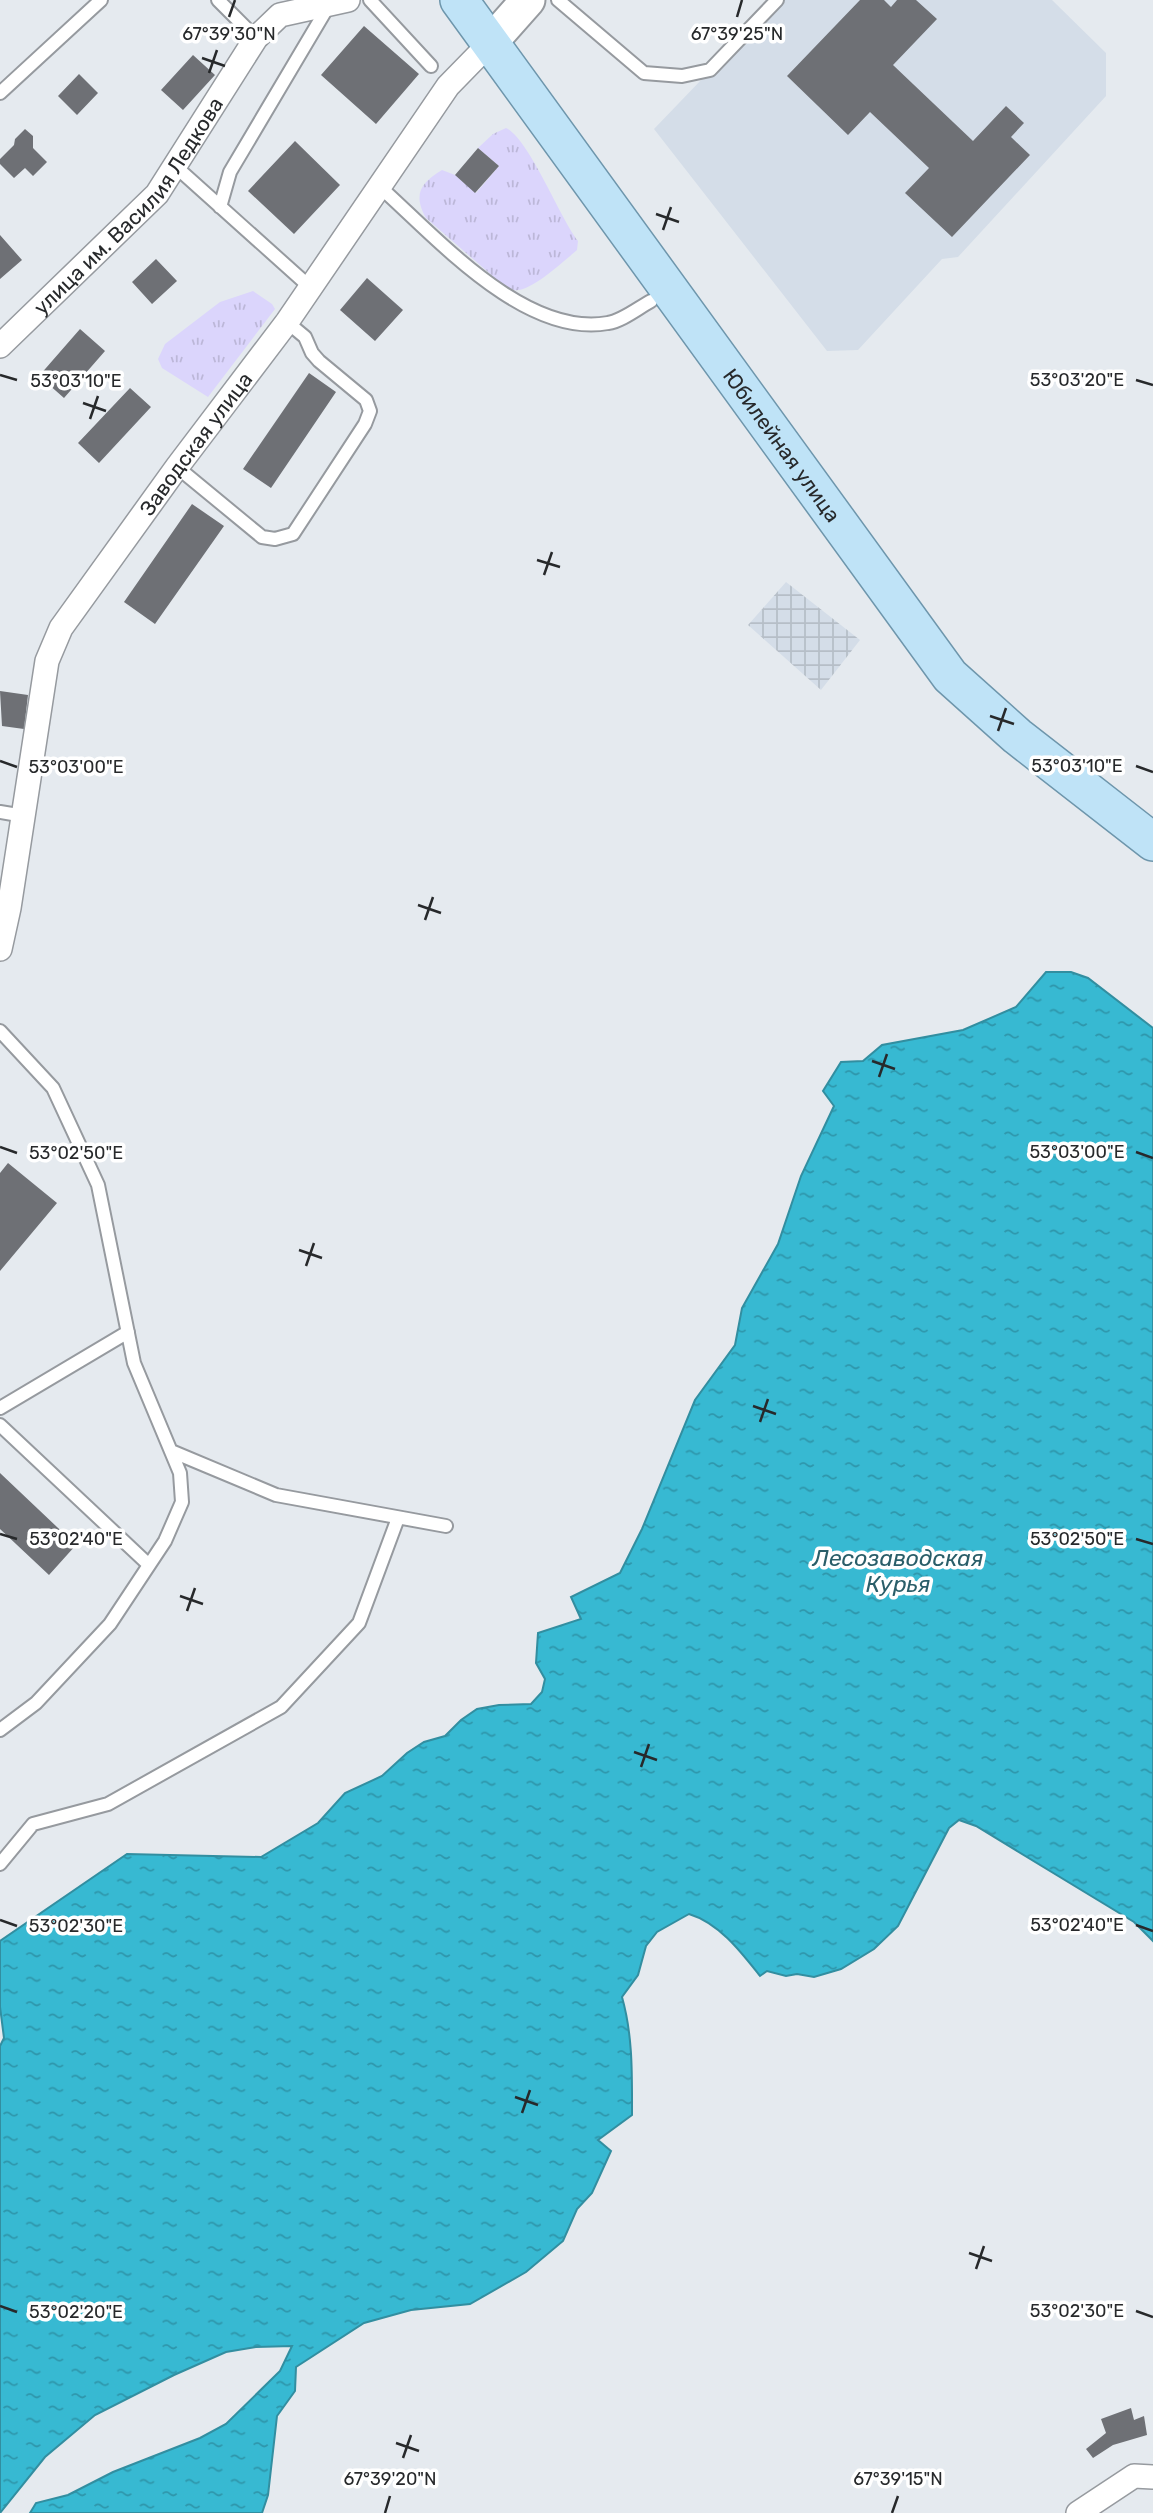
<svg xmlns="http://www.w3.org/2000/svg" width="1153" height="2513" font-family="Rubik,sans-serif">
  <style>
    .built { fill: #d4dde8 }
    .industrial { fill: url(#industrial-grid) }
    .grass { fill: url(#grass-tufts) }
    .water { fill: url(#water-ripples); stroke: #328ea0; stroke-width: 2 }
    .building { fill: #6e7075 }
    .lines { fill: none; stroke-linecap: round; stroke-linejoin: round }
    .lane-casing { stroke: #969a9f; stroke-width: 16 }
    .street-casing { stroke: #969a9f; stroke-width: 26 }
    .secondary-casing { stroke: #969a9f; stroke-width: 37 }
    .primary-casing { stroke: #6e96ac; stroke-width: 40 }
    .lane { stroke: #fff; stroke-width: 12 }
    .street { stroke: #fff; stroke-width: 23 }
    .secondary { stroke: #fff; stroke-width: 33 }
    .primary { stroke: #bfe3f7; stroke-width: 37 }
    .ticks { fill: none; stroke: #27292b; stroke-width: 2.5 }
    .labels { text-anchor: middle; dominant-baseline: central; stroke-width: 7; stroke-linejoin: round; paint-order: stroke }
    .street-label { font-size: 21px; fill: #27292b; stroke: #fff }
    .water-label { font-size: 23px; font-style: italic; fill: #2a5e69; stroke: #fff }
    .ticks-label { font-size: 18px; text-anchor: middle; fill: #27292b; stroke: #fff; stroke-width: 7; stroke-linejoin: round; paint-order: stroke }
  </style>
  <defs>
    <pattern id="industrial-grid" width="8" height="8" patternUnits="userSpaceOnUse" patternTransform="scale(1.75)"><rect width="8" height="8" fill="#d4dde8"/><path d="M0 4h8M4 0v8" fill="none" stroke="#b6bec7"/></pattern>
    <pattern id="grass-tufts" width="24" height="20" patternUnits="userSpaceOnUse" patternTransform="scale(1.75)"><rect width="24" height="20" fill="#dbd5fc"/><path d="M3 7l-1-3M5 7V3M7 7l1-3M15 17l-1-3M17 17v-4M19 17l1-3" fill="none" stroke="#bcb7d8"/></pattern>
    <pattern id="water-ripples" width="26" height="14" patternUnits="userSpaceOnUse" patternTransform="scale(1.75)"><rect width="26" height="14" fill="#37b9d2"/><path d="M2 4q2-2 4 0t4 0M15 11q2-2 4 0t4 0" fill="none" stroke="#2e96ab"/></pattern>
  </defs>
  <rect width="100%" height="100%" fill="#e5eaef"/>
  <path class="built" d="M778,0h274l54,53v43l-148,161 -16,2 -84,91 -31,1 -173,-222z"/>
  <path class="industrial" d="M786,582l74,58 -39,50 -73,-65z"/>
  <path class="grass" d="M506,128c23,11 54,90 72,113l-1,9c-12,10 -47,43 -63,40 -4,-1 -8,-4 -11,-5l-77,-67c-13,-23 -6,-35 16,-48l13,5 21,18 23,-27 -21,-18 15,-14z
    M253,291l19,13 3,5 -67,88 -46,-29 -4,-9 7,-15 55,-42z"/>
  <path class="water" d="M1046,972h25l17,6 65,50v913l-19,-19 -158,-96 -17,-6 -10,8 -51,98 -24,23 -33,20 -27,8 -17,-3 -11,2 -19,-5 -7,5c-19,-24 -41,-53 -71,-62l-32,18 -11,14 -8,29 -16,22c11,39 10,78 10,118l-34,25 13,11 -19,42 -15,16 -14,32 -37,31 -56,32 -59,6 -47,13 -68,44 -1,24 -18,25 -9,79 -6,18h-232l6,-10 32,-8 45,-23 87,-34 26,-14 54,-53 12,-25 -36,1 -30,5 -52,23 -79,40 -50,42 -45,56v-467l4,-8 -4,-31v-66l127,-87 134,3 57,-34 27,-30 37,-17 25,-23 17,-11 21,-6 16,-16 16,-11 22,-4 32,-1 11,-12 3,-13 -9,-16 2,-30 43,-14 -10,-22 49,-24 22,-44 53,-129 40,-55 7,-37 36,-64 23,-68 33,-70 -11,-15 18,-29 22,-1 19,-16 81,-15 53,-23z"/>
  <path class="building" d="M860,0h24l7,7 6,-7h19l21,19 -44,46 80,76 33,-35 18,17 -13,14 19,18 -78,82 -47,-44 24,-25 -59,-56 -22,23 -61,-59z
    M364,26l55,48 -43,50 -55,-49z
    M193,55l22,20 -32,35 -22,-20z
    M79,74l19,19 -21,22 -19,-19z
    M25,129l8,7v12l14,14 -14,14 -8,-8 -11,10 -14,-14v-5l14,-14 1,-6z
    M295,141l45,44 -46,49 -46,-43z
    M478,148l21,18 -24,27 -20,-18z
    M0,235l22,25 -22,19z
    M156,259l21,22 -25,23 -20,-22z
    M367,278l36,32 -28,31 -35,-31z
    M80,329l25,22 -41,47 -25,-22z
    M309,373l27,19 -65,96 -28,-19z
    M130,388l21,19 -52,56 -21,-20z
    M192,504l32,22 -69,98 -31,-22z
    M0,691l28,4 -4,34 -22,-3z
    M8,1163l49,40 -57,68v-98z
    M0,1473l76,72 -27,30 -49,-46z
    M1131,2408l3,12 10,-4 3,19 -34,10 -20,13 -7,-9 20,-16 -5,-14z"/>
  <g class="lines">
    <defs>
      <path id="lane" d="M218,0l38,38
        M370,0l61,66
        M558,0l86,73 38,3 28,-6 67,-70
        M0,93l101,-93
        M175,166l136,122
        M380,187c57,51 145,151 228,136 14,-2 30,-15 43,-22
        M220,207l10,-35 99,-167
        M177,467l85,70 13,2 18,-5 72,-110 5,-13 -4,-11 -47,-39 -7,-8 -7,-16 -18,-15
        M0,812l24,4
        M0,1031l53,57 45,97 36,178 46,110 2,29 -17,39 -55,83 -74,79 -36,27
        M0,1408l128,-76
        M0,1425l149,140
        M171,1451l105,44 170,31
        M0,1864l33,-40 75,-20 173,-97 78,-84 39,-105"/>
      <g id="street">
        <path id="s1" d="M0,346l157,-152 99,-156 24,-23 68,-15"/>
        <path id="s2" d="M0,949l9,-41 38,-247 14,-33 116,-161 110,-145 161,-236 42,-43"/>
        <path d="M1078,2513l56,-37 19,1"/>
      </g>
      <path id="secondary" d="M490,43l38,-43"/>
      <g id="primary">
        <path id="s3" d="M459,0l491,676 67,60 136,106"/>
      </g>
    </defs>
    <use href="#lane" class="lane-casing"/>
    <use href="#street" class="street-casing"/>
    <use href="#secondary" class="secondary-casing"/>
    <use href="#primary" class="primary-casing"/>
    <use href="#lane" class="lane"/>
    <use href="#street" class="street"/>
    <use href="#secondary" class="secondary"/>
    <use href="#primary" class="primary"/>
  </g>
  <path class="ticks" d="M229,17l6,-17M737,17l5,-17M202,58l23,8M209,73l8,-23M656,214l23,8M663,230l8,-23M0,375l17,5M1136,380l17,5M83,403l23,8M90,419l8,-23M537,560l23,7M544,575l8,-23M990,716l24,8M998,731l8,-23M0,761l17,6M1136,766l17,6M418,905l23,8M425,920l8,-23M872,1061l23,8M879,1077l8,-23M0,1147l17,6M1136,1152l17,6M299,1250l23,8M306,1266l8,-23M753,1406l23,8M760,1422l8,-23M0,1534l17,5M1136,1539l17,5M180,1596l23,8M187,1611l8,-23M634,1752l23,8M641,1767l8,-23M0,1920l17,6M1136,1925l17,6M515,2097l23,8M522,2113l8,-23M969,2253l23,8M976,2269l8,-23M0,2306l17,6M1136,2311l17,6M396,2443l23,8M403,2458l8,-23M385,2513l5,-17M892,2513l6,-17"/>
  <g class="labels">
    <g class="street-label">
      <text stroke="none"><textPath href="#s1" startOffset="191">улица им. Василия Ледкова</textPath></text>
      <text stroke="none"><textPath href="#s2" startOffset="556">Заводская улица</textPath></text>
      <text stroke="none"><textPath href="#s3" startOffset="550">Юбилейная улица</textPath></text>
    </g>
    <g class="water-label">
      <text x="898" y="1558">Лесозаводская<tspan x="898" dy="26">Курья</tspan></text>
    </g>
  </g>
  <g class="ticks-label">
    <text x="229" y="40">67°39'30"N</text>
    <text x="737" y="40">67°39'25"N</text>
    <text x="1077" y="386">53°03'20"E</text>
    <text x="76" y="387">53°03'10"E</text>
    <text x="1077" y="772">53°03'10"E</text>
    <text x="76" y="773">53°03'00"E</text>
    <text x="1077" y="1158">53°03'00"E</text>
    <text x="76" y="1159">53°02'50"E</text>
    <text x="1077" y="1545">53°02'50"E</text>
    <text x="76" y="1545">53°02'40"E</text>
    <text x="1077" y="1931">53°02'40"E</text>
    <text x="76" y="1932">53°02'30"E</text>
    <text x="1077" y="2317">53°02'30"E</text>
    <text x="76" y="2318">53°02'20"E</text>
    <text x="390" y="2485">67°39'20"N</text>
    <text x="898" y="2485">67°39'15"N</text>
  </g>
</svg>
